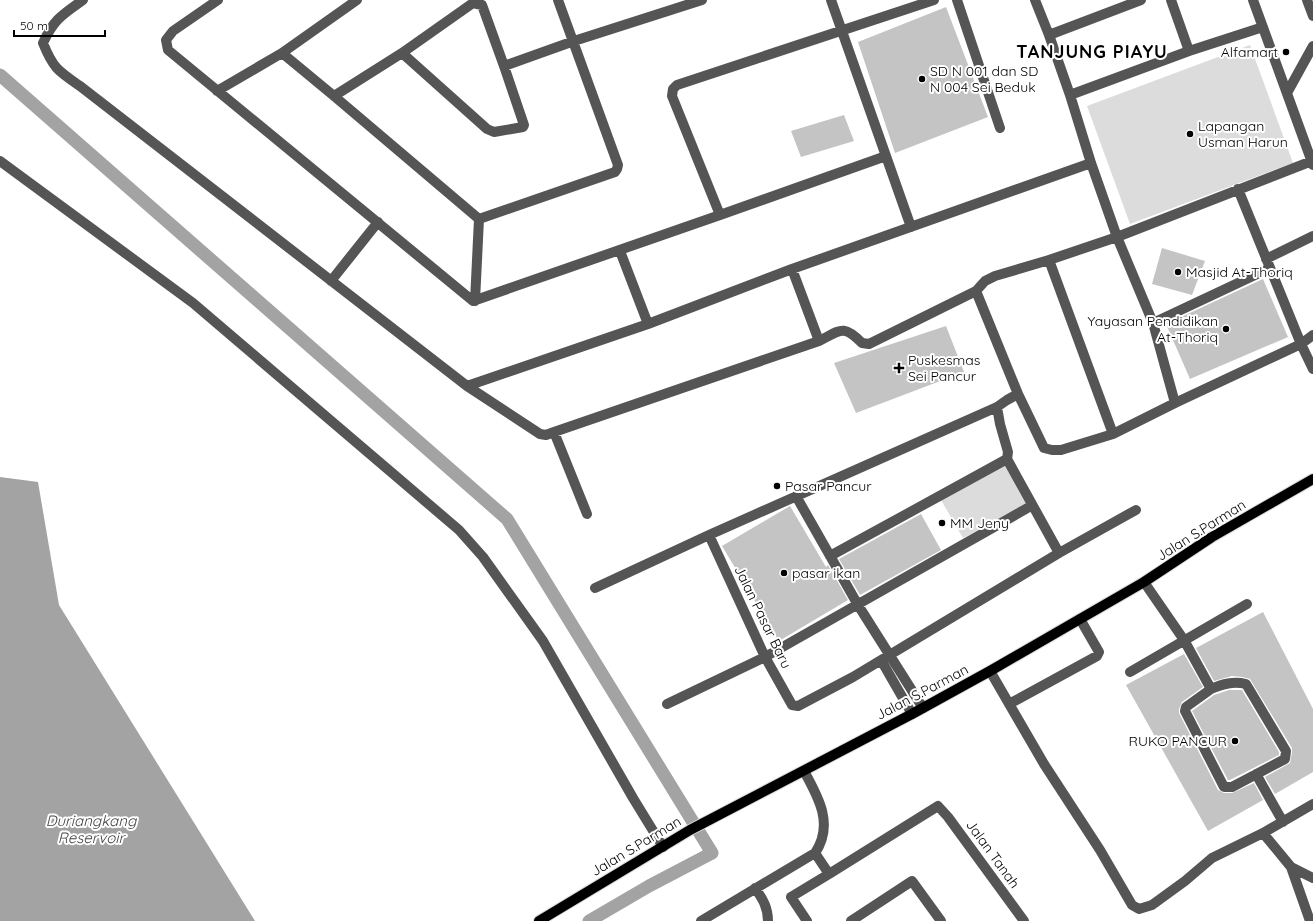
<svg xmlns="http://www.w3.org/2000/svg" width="1313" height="921" font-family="Quicksand,sans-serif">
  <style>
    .green { fill: #dcdcdc }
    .water { fill: #a3a3a3 }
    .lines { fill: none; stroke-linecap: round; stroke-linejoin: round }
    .canal { stroke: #a3a3a3; stroke-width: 13 }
    .building { fill: #c4c4c4 }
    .major-casing { stroke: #dbdbdb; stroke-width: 12 }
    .minor { stroke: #555; stroke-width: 10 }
    .major { stroke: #000; stroke-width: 10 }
    .poi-dot { fill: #000; stroke: #fff; stroke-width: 1.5 }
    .labels { text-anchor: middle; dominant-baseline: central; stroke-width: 4; stroke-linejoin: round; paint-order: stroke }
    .poi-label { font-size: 14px; fill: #000; stroke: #fff; text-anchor: start }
    .street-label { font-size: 14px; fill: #000; stroke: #fff }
    .water-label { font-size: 15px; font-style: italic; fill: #444; stroke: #fff }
    .district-label { font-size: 18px; font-weight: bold; letter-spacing: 1px; fill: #000; stroke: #fff }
  </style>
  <rect width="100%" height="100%" fill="#fff"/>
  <path class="green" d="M1250,45l43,118 -163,61 -43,-118z
    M1005,462l22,41 -64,35 -22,-38z"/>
  <path class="water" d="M0,477l38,5 21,123 196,316h-255z"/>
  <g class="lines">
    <path class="canal" d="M0,75l507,444 205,334 -63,33 -60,35"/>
  </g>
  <path class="building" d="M946,7l42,110 -93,36 -37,-111z
    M844,115l10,26 -53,16 -10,-26z
    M1162,248l43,13 -13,34 -40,-11z
    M1263,279l25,58 -98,42 -24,-55z
    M946,326l18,46 -108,41 -22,-50z
    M790,506l36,61 2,-2 20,35 -69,41 -57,-95z
    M921,514l20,36 -81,45 -21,-36z
    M1263,612l50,97v63l-38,22 -10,-17 25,-14 2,-11v-4l-42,-69 -8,-2 -10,-1 -18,5 -18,-33z
    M1184,654l19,33 -21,15 -3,7v4l39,77 6,3h8l22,-10 9,17 -55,31 -82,-146z
    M1229,690h13l37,62v3l-49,25h-2l-36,-69 22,-16z"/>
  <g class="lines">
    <defs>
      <path id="major" d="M539,921l151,-91 222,-116 78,-43 154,-89 68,-45 101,-58"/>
    </defs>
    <use href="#major" class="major-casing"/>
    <path class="minor" d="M83,0c-21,15 -29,19 -40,43 10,25 15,28 37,43l387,300 73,48 6,1 8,-3 265,-91c22,-11 24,-17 43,2l7,1 107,-53 9,-10 10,-5 54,-16 68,-23 195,-76
      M218,0l-45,31 -7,9 2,10 305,251 247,-86 166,-59
      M831,0l80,227
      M957,0l43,128
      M1171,0l18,51
      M1253,0l60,165
      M1307,0l6,16
      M1049,35l92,-35
      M282,53l52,43 145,123 -4,82
      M402,53l85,76 7,3 29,-5 1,-2 -20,-59
      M217,91l65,-38 75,-53
      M1287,93l26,-47
      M1070,95l119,-44 74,-24
      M334,96l68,-43 71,-50 9,2 22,61 70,-25 128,-41
      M0,161l193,142 266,227 24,27 60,84 90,157 30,49
      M1238,189l63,155 12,25
      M720,215l-48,-119 1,-7 4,-4 257,-85
      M479,219l136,-47 2,-3 1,-4 -60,-165
      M620,251l28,73
      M1266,259l47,-23
      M1049,260l64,174
      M792,269l27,72
      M331,281l47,-59
      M1153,323l117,-55
      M467,386l181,-62 144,-55 299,-106
      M1018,394l26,54 8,2h9l52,-16 62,-31 -22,-80 -36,-86 -26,-74 -21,-68 -21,-60 -14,-35
      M1175,403l126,-59 12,-9
      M997,407l3,17 8,28 -1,7
      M554,432l33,82
      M796,496l62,109 65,103
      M709,535l56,122 27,48 6,1 55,-29 206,-124 77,-43
      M830,556l177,-97 52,94
      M1144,582l40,58 27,49c12,-5 22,-8 35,-5l40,67 -1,8 -53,28h-8l-39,-76 1,-4 25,-18
      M595,588l114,-53 288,-128 10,-7 11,-6 -42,-103
      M881,660l31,54
      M990,671l54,93 56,86 32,55 7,4 13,-4 33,-24 27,-23 51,-25 50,-29
      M1130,672l117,-68
      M667,704l98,-47 266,-151
      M1009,704l88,-48 2,-4 -19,-33
      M1256,774l27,48
      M1263,833l28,34 19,54
      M815,853l14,21 109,-68 10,11 76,104
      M1291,867l22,11
      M755,888c8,11 13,20 13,33
      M701,921l114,-68c19,-28 4,-55 -11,-82
      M807,921l-16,-24 38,-23
      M851,921l61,-40 29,40"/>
    <use href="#major" class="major"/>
  </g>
  <g class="poi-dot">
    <circle cx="1286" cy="52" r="4"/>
    <circle cx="922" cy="79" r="4"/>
    <circle cx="1190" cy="134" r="4"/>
    <circle cx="1178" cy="272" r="4"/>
    <circle cx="1226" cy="329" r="4"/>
    <path d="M897 362h4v4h4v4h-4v4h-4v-4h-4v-4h4z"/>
    <circle cx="777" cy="486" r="4"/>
    <circle cx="942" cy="523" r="4"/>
    <circle cx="784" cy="573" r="4"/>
    <circle cx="1235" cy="741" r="4"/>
  </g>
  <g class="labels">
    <g class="poi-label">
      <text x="1278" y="52" text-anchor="end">Alfamart</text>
      <text x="930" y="71">SD N 001 dan SD<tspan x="930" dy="16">N 004 Sei Beduk</tspan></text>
      <text x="1198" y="126">Lapangan<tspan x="1198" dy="16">Usman Harun</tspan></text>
      <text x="1186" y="272">Masjid At-Thoriq</text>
      <text x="1218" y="321" text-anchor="end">Yayasan Pendidikan<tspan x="1218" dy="16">At-Thoriq</tspan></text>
      <text x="908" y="360">Puskesmas<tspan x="908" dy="16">Sei Pancur</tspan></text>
      <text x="785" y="486">Pasar Pancur</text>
      <text x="950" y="523">MM Jeny</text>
      <text x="792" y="573">pasar ikan</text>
      <text x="1227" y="741" text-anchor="end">RUKO PANCUR</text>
    </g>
    <g class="street-label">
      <text transform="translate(1201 530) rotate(-32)">Jalan S.Parman</text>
      <text transform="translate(763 617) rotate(64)">Jalan Pasar Baru</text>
      <text transform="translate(922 692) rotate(-28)">Jalan S.Parman</text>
      <text transform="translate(636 846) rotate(-31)">Jalan S.Parman</text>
      <text transform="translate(993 854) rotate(54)">Jalan Tanah</text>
    </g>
    <g class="water-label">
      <text x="91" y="820">Duriangkang<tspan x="91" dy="17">Reservoir</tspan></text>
    </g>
    <g class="district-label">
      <text x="1092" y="51">TANJUNG PIAYU</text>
    </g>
  </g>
  <path d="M14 30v6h91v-6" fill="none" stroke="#000000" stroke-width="2"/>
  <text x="20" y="30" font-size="12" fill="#000000" stroke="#ffffff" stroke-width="3" paint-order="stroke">50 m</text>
</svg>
